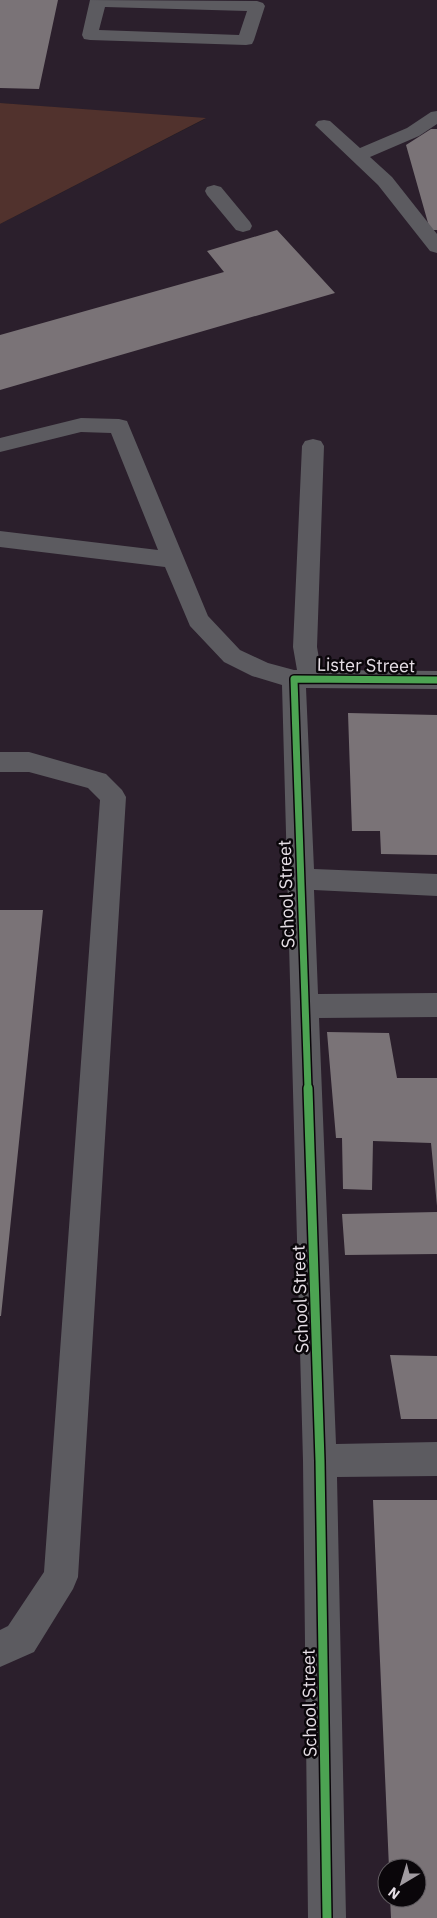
<svg xmlns="http://www.w3.org/2000/svg" width="437" height="1918" font-family="'IBM Plex Sans',sans-serif">
  <style>
    .built { fill: #2b1f2c; fill-rule: evenodd }
    .green { fill: #51322d }
    .building { fill: #7a7377 }
    .lines { fill: none; stroke-linecap: round; stroke-linejoin: round }
    .minor { fill: #5c5b60; fill-rule: evenodd }
    .cycleway-far1-casing { stroke: #0a060a; stroke-width: 10 }
    .cycleway-casing { stroke: #0a060a; stroke-width: 12 }
    .cycleway-far1 { stroke: #4ca352; stroke-width: 7 }
    .cycleway { stroke: #4ca352; stroke-width: 9 }
    .labels { text-anchor: middle; dominant-baseline: central; stroke-width: 5; stroke-linejoin: round; paint-order: stroke }
    .street-label { font-size: 18px; fill: #e6dfe6; stroke: #0a060a }
  </style>
  <rect width="100%" height="100%" fill="#211c22"/>
  <path class="built" d="M0,0h437v1918h-437v-1694l205,-105 -205,-16zM387,1868h30v30h-30z"/>
  <path class="green" d="M0,103l206,15 -206,106z"/>
  <path class="building" d="M0,0h58l-19,89 -39,-1z
    M431,129h6v101h-7l-24,-85z
    M277,230l58,63 -335,97v-55l224,-63 -17,-21z
    M348,713l89,2v140l-56,-1 -1,-23h-28z
    M0,910h43l-42,406h-1z
    M327,1032l62,1 8,45h40v128l-6,-63 -58,-2 -1,49 -29,-1 -1,-51h-6z
    M437,1212v42l-92,1 -3,-41z
    M390,1355l47,1v63h-36z
    M373,1500h64v418h-46l-1,-20h27v-30h-28z"/>
  <g class="lines">
    <path class="minor" d="M90,0l167,1 6,2 2,3 -11,34 -2,4 -6,1 -156,-5 -6,-1 -2,-4zM105,7l142,4 -8,24 -140,-5z
      M437,111v13l-18,12 -49,21 22,20 45,57v19l-7,-2 -52,-66 -63,-60 3,-4 6,-1 6,1 30,27 47,-20 24,-16z
      M214,185l7,2 29,35 2,4 -2,4 -7,2 -7,-2 -29,-35 -2,-4 2,-4z
      M81,418l38,1 8,2 81,195 32,34 28,13 26,7h3l-4,-23 9,-201 3,-5 8,-2 8,2 3,5 -7,201 4,23 116,1v18l-131,-1 8,181 123,5v22l-123,-6 4,104 119,-1v24l-118,1 17,426 101,-2v34l-100,1 9,441h-38l-5,-457 -21,-776 -30,-9 -28,-14 -34,-36 -25,-59 -165,-20v-16l158,19 -47,-117 -30,-1 -81,20v-14z
      M0,752h29l77,22 16,16 4,7 -48,780 -5,12 -39,63 -34,15v-37l8,-4 36,-54 56,-772 -12,-12 -59,-16h-29z"/>
    <defs>
      <path id="cycleway-far1" d="M308,1089l-14,-410 143,1"/>
      <path id="cycleway" d="M308,1088l12,373 7,457"/>
    </defs>
    <use href="#cycleway-far1" class="cycleway-far1-casing"/>
    <use href="#cycleway" class="cycleway-casing"/>
    <use href="#cycleway-far1" class="cycleway-far1"/>
    <use href="#cycleway" class="cycleway"/>
  </g>
  <g class="labels">
    <g class="street-label">
      <text transform="translate(366 665) rotate(1)">Lister Street</text>
      <text transform="translate(286 894) rotate(-92)">School Street</text>
      <text transform="translate(300 1299) rotate(-92)">School Street</text>
      <text transform="translate(309 1703) rotate(-91)">School Street</text>
    </g>
  </g>
  <g transform="translate(402 1883) rotate(218)"><circle r="24" fill="#0a060a" stroke="#625d62"/>
  <path d="M0-4L9 19L0 12L-9 19Z" fill="#a19ba1"/>
  <text y="-8" font-size="14" font-weight="bold" text-anchor="middle" fill="#e6dfe6">N</text>
  </g>
</svg>
